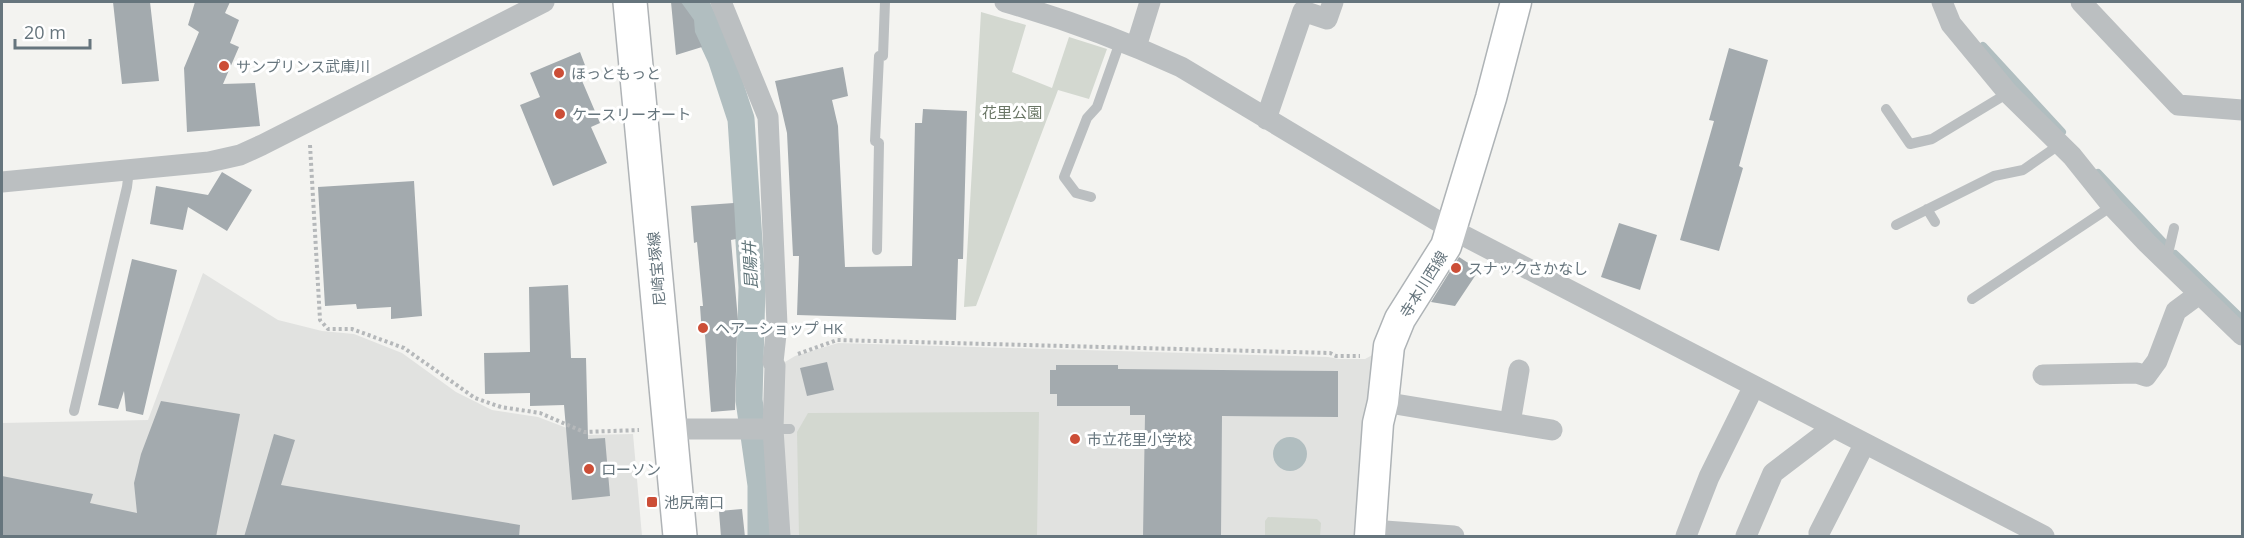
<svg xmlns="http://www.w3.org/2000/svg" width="2244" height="538" font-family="'Open Sans','Noto Sans JP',sans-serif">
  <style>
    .built { fill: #e1e2e0 }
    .green { fill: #d3d8d0 }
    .water { fill: #b1bec0 }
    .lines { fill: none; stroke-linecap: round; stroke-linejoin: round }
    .stream { stroke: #b1bec0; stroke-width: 8 }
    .canal { stroke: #b1bec0; stroke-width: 27 }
    .building { fill: #a3aaae }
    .secondary-casing { stroke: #aeb3b6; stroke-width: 33 }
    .primary-casing { stroke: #afb3b6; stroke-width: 36 }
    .path { stroke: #b5b8ba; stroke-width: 4; stroke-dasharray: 3 3; stroke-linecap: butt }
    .lane { stroke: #bbbfc1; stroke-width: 10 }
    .street { stroke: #bbbfc1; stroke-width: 21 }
    .secondary { stroke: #fff; stroke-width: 30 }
    .primary { stroke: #fff; stroke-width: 33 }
    .poi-dot { fill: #cc4e37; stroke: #fff; stroke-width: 2 }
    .labels { text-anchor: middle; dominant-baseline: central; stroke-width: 6; stroke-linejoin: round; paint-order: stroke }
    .poi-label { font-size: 15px; fill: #66757d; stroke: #fff; text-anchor: start }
    .park-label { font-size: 15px; fill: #697564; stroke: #fff }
    .street-label { font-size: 15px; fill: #66757d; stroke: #fff }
    .water-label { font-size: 16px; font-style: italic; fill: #62767b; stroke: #fff }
  </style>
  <rect width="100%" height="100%" fill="#f3f3f0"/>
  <path class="built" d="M203,273l75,47 44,11 32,3 48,19 54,39 36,18 46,7 47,18 48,-1 9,102h-640v-113l146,-3z
    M838,343l490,14 11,2h26l13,-7 -21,184h-572l-5,-98 5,-76 10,-6z"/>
  <path class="green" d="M981,12l45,13 -14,47 40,16 17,-51 38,12 -18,50 -31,-9 -82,216 -12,1z
    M1039,412l-2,124h-238l-2,-104 11,-19z
    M1268,517l49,2 4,4 -1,13h-55v-15z"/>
  <path class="water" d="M1273 454a17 17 0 1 1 34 0a17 17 0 1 1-34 0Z"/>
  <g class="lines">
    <path class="stream" d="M1983,46l79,86
      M2098,173l67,71
      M2175,254l67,65"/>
    <path class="canal" d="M695,2l26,56 20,61 11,168 -3,113 12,85v51"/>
  </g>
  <path class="building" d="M113,2h37l9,79 -37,3z
    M195,2h35l-5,11 14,7 -9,23 9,4 -16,37 32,-1 5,43 -73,6 -3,-64 15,-36 -11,-7z
    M671,2h10l13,18 1,12 7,15 -26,8z
    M1729,48l39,12 -29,106 4,2 -24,83 -39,-11 34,-119 -5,-1z
    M580,52l8,21 -8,3 20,47 -9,4 16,36 -54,23 -33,-81 20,-8 -10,-24z
    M843,67l5,29 -16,4 6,26 7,141 67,-1 3,-143h7l1,-14 44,2 -4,148h-5l-2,61 -159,-5 2,-59h-6l-6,-123 -12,-52z
    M222,172l30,18 -25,41 -39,-24 -5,23 -33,-6 6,-38 52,9z
    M414,181l8,135 -31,3v-12l-34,2 -1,-5 -31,2 -7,-119z
    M734,203l2,36 -5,1 8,92h-2l-2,78 -24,2 -6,-77h-3l-2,-29h3l-6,-64 -3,1 -3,-37z
    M1619,223l38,12 -17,55 -39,-13z
    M1459,257l20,13 -24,36 -24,-4z
    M132,259l45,11 -34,145 -17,-4 -2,-20 -6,18 -20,-4z
    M568,285l3,73h15l2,81 17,-1 5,58 -38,4 -8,-95 -34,1v-13l-45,1 -1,-41 46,-1 -1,-65z
    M827,362l7,28 -27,6 -7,-28z
    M1056,365h62v4l220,2v46l-116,-1 -1,121h-78l2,-122h-15v-9h-73v-12h-7v-24h6z
    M161,401l79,13 -24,123h-214v-61l91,18 -3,9 47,10 -3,-30 7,-29z
    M274,434l21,6 -14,45 239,40 -1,12h-275z
    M742,509l3,28h-24l-2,-26z"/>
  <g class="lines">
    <defs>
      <path id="secondary" d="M1370,536l8,-113 5,-21 6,-56 11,-27 46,-73 45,-148 25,-96"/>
      <path id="primary" d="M630,2l50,534"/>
    </defs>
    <use href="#secondary" class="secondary-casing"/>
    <use href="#primary" class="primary-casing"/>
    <path class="path" d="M310,145l10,175 8,9h24l52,19 71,50 26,9 39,6 44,19 55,-2
      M798,354l39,-14 493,13 6,3h24"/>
    <path class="lane" d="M1886,109l24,35 22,-5 76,-46
      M1091,197l-15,-4 -12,-16 23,-59 10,-11 23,-65
      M1927,209l8,13
      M1896,225l98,-49 29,-6 36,-25
      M877,250l2,-107 -4,-2 4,-85h4l2,-54
      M2166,262l8,-34
      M1972,299l140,-93
      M74,411l53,-224 2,-17
      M773,429h17"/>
    <path class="street" d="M721,2l47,115 9,208 -4,37 2,4 -2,63 7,107
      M1005,2c60,17 119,39 176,65l270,162 593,307
      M1942,2l9,22 57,69 64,63 40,50 35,37 95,92
      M2081,2l97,103 64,5
      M1136,47l14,-45
      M1266,119l37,-108 24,8 6,-17
      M2,182l207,-20 31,-7 22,-10 282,-143
      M2043,375l94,-2 9,3 11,-15 19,-50 23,-17
      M1383,402l169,28
      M1510,423l9,-53
      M671,429h102
      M1371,530l83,6
      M1819,533l45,-88
      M1686,536l23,-59 44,-89
      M1746,536l27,-63 59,-45"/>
    <use href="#secondary" class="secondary"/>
    <use href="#primary" class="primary"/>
  </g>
  <g class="poi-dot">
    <circle cx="224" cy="66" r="6"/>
    <circle cx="559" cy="73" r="6"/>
    <circle cx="560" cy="114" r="6"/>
    <circle cx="1456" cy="268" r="6"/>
    <circle cx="703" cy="328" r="6"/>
    <circle cx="1075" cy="439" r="6"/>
    <circle cx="589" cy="469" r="6"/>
    <rect x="646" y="496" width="12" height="12" rx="3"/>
  </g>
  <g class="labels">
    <g class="poi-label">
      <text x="236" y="66">サンプリンス武庫川</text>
      <text x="571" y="73">ほっともっと</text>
      <text x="572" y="114">ケースリーオート</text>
      <text x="1468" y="268">スナックさかなし</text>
      <text x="715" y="328">ヘアーショップ HK</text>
      <text x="1087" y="439">市立花里小学校</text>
      <text x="601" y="469">ローソン</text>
      <text x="664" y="502">池尻南口</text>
    </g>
    <g class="park-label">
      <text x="1012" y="112">花里公園</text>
    </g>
    <g class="street-label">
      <text transform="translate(656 269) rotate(-95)">尼崎宝塚線</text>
      <text transform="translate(1423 284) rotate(-58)">寺本川西線</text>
    </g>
    <g class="water-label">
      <text transform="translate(750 265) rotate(-93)">昆陽井</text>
    </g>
  </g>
  <rect width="2244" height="538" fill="none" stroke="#66757d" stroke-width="6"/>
  <path d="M15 39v9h75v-9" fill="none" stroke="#66757d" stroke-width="3"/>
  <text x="24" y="39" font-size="18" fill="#66757d" stroke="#ffffff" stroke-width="4.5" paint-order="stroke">20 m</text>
</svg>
